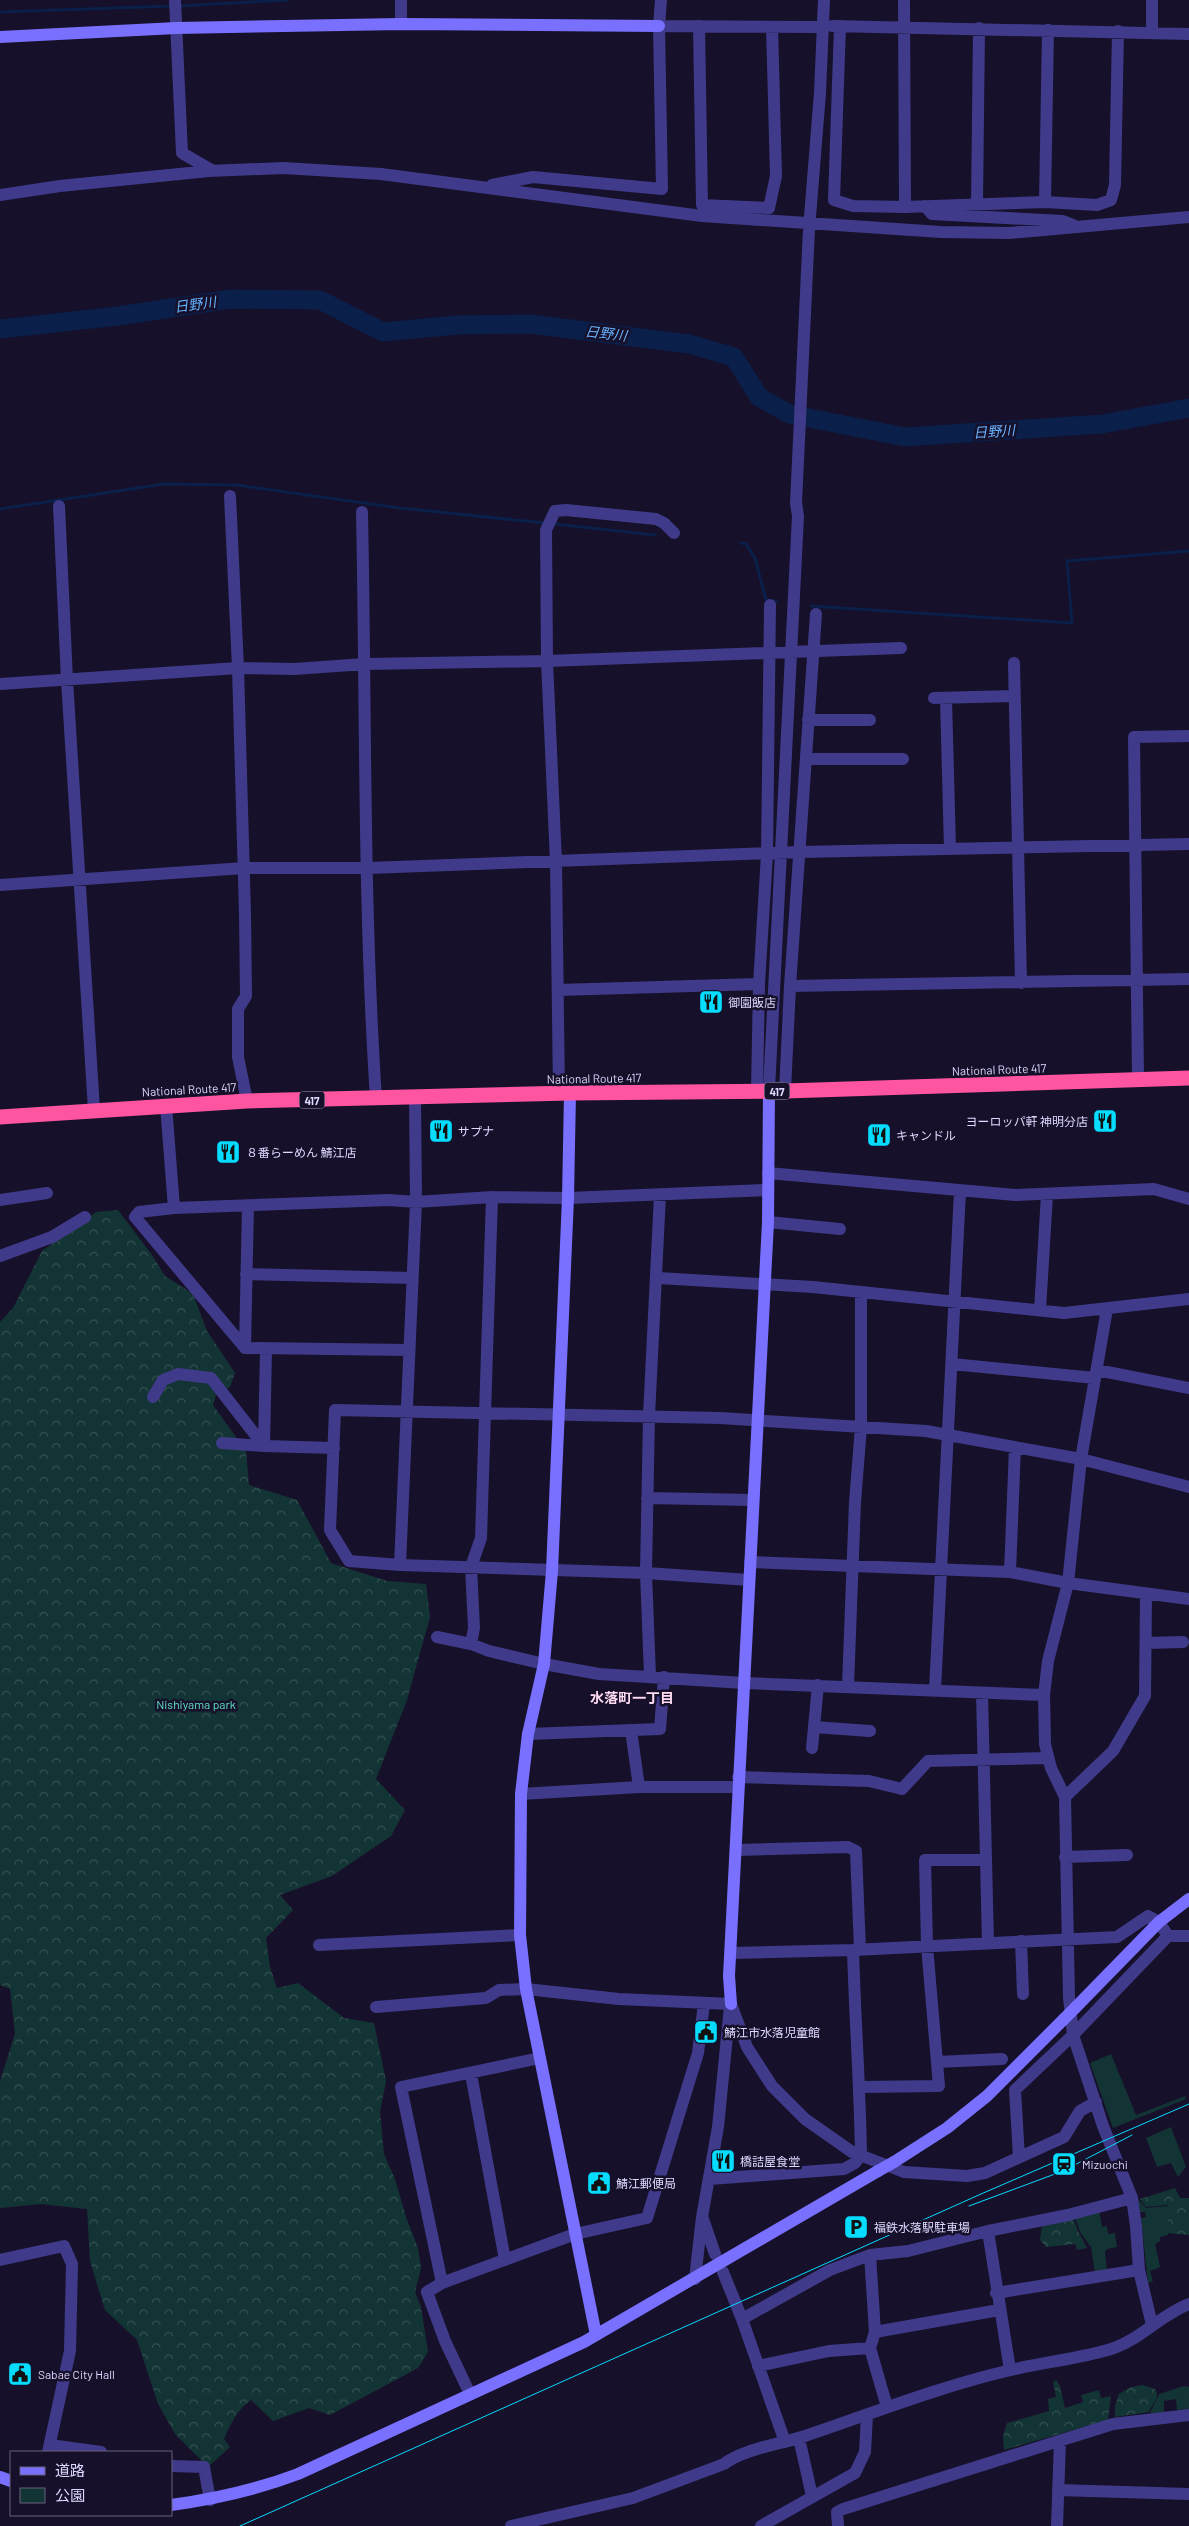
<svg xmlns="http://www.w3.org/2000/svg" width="1189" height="2526" font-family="Barlow,'Noto Sans JP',sans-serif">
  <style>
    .green { fill: #133434 }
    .forest { fill: url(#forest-crowns) }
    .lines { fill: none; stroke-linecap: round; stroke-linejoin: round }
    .stream { stroke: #0a1f4a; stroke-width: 3 }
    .river { stroke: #0a1f4a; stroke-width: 19 }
    .street { stroke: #403a8a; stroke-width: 12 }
    .secondary { stroke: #7970ff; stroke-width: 12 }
    .highway { stroke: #ff54a0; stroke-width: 15 }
    .tram { stroke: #05dcff; stroke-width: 1 }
    .secondary-bridge { stroke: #7970ff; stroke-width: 12 }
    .labels { text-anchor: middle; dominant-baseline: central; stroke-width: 5; stroke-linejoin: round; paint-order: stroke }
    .shield { fill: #16102a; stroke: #a39dbf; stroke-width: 1 }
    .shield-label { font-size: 11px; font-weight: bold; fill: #dfd9ff }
    .poi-label { font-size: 12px; fill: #dfd9ff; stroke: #16102a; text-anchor: start }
    .street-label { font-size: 12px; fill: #dfd9ff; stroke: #16102a }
    .park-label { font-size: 12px; fill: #61e3c8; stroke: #16102a }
    .water-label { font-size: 14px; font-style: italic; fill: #67b3ff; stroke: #16102a }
    .neighbourhood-label { font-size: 14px; font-weight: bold; fill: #ffdbf1; stroke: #16102a }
  </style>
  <defs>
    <pattern id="forest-crowns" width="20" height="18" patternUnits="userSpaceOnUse" patternTransform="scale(1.25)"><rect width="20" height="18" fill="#133434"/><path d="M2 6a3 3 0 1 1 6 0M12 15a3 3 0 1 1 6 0" fill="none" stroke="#355152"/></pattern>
  </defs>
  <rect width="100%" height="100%" fill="#16102a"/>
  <path class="green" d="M1111,2054l25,61 49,-19 1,3 -73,29 -23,-65z
    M1171,2127l15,40 -8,10 -7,-14 -14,4 -11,-29z
    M1138,2199l8,9 22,-2v29l-8,2v4l-5,3 5,23 -10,4 3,10 -5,2 -7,-65 5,-1 -1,-5h-5z
    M1099,2210l3,17 5,-1 1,8 7,-1 2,14 -10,2 -2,3 2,19 -12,2 -4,-26 -11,-15 -5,-15z
    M1184,2386l5,1v22l-12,1 -1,-11 -12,2v12h-14l9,-19z"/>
  <path class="forest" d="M118,1210l34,45 13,21 28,18 14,37 28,42 -5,14 -14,8 -3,10 33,46 3,34 48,15 34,63 56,18 39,3 4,33 -23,83 -31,79 29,31 -14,26 -59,40 -52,19 13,15 -27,28 4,29 7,21 21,-5 46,35 30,5 12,58 -6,31 4,42 11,25 11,38 12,31 3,20 -6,24 6,15 7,45 -10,16 -88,47 -21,-7 -36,13 -22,-21c-14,10 -20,23 -27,39l6,8 -22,20 -33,-33 -17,-30 -21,-64 -32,-30 -15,-49 -3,-52 -46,-5 -41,4v-127l15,-47 -5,-45 -10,-4v-663l13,-14 29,-57 54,-39z
    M1175,2188l5,10h9v37l-21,-2v-28l-22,2 -6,-8z
    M1073,2218l5,13 9,17 -10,2 -2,-6 -29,3 -6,-7 2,-15z
    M1056,2380l4,6 5,22 18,-6 -2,-7 18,-5 2,8 10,-2 -3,24 -104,30 -1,-14 4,-13 42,-12 -1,-12 8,-2 -3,-15z
    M1143,2385l12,4c6,10 -3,13 -6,23l-34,5v-11l4,-12 12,-7z"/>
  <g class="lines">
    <path class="stream" d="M178,6l110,-6
      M0,12l172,-6
      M0,509l164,-25 73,1 163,23 145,15
      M554,524l101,11
      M741,543l5,1 9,14 11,42 10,1
      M811,606l261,17 -5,-62 122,-10"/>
    <path class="river" d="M0,329l118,-13 113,-17 89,1 63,32 74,-7 74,-1 158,20 45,13 25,40 30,17 116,23 197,-13 87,-16"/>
    <path class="street" d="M175,0l7,153 31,18
      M401,0v24
      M904,0l1,207
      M659,26l157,1
      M699,26l3,179 67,3 7,-32 -4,-149
      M832,26l357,8
      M840,26l-6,174 19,6 52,1 140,-5 52,3 14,-5 4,-15 3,-154
      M1152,32v-32
      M492,185l41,-8 129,12 -3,-163 2,-26
      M0,195l60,-9 149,-15 75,-3 97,6 321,42 239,16 68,1 180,-16
      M1045,202l3,-172
      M977,204l2,-176
      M925,206l7,8 130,7 11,4
      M230,496l8,172 7,246 1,82 -8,13v48l9,44
      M59,506l8,174 27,430
      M362,512c4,195 1,391 14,586
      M1014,663l7,320
      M0,684l238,-16 56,1 71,-5 182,-3 354,-13
      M934,698l80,-2
      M946,698l4,151
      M808,720h62
      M807,759h96
      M0,885l244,-17h124l432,-16 389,-8
      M790,986l399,-7
      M558,990l201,-6
      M1138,1079l-4,-342 55,-1
      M757,1090l2,-106 8,-130 3,-249
      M769,1090l29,-574 -2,-13 13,-274 11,-136 4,-93
      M785,1091l5,-105 26,-372
      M559,1093l-3,-231 -9,-201 -1,-131 9,-19 11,-1 90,9 8,4 10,10
      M166,1105l8,103 215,-8 27,2 76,-5 76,1 199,-8
      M768,1173l247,22 139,-6 35,10
      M492,1197l-11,341 -10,29 3,61 -3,16 18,7 55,13 55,10 145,9 300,12
      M0,1200l47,-7
      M248,1205l-3,143 164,2
      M174,1208l-35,4 -4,5 110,131
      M768,1222l72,7
      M0,1256l52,-19 33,-20
      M246,1274l166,4
      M658,1278l155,9 251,26 125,-14
      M1040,1310l7,-115
      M266,1349l-2,97 70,2
      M952,1364l143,14
      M1097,1370l92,18
      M153,1397l10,-17 15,-6 33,4 53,68 -42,-3
      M647,1498l106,2
      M750,1562l260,10 58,11 121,16
      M400,1565l16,-363 -1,-106
      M1010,1572l5,-125
      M749,1580l-103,-7 -246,-8 -51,-4 -19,-31 5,-120 385,8 206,13 155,28 108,28
      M437,1637l34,7
      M1146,1643l37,-1
      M650,1676l-4,-103 3,-157 11,-221
      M848,1686l7,-184 6,-75v-135
      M935,1690l25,-499
      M982,1693l6,250
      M814,1727l56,4
      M631,1730l8,57
      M528,1734l132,-5 4,-52
      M812,1748l6,-63
      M738,1777l131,4 33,8 26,-28 120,-3
      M521,1794l118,-7h99
      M1065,1797l48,-46 32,-55 1,-102
      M736,1850l112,-3 8,4 4,99
      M1065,1857l62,-2
      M1021,1941l2,53
      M319,1945l201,-10
      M731,1953l122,-3 264,-13 31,-21 11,6 9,14
      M731,2004l16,43 25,39 33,33 47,33 52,20 63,4 18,-3 79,-36 16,-26 16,-9
      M376,2007l110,-9 13,-8 27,-1 93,10 112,5
      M937,2062l65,-3
      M471,2074l34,186
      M860,2087l79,-1 -12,-140 -2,-86h60
      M1019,2157l-4,-67 58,-55 -4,-38 -4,-200 -14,-29 -6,-24 -1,-49 4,-34 20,-78 13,-124 26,-150
      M710,2179l134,-10 11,-6 6,-8c-1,-68 -6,-136 -8,-205
      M703,2219l12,35
      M988,2231l22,139
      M870,2255l5,77
      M0,2260l64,-14 8,18 -2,87 -22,101
      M723,2272l19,47 43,123
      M695,2279l7,-62 16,-90 12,-121
      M442,2283l-41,-196 139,-29
      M996,2293l143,-23
      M742,2319l88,-49 40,-15 38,-4 80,-20 80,-16 64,-17
      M1152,2325l-13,-55 -3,-44 -4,-28 -29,-72 -30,-91 95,-99h21
      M870,2348l17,59
      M758,2366l71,-15 41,-3 5,-16 124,-22
      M470,2394l-25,-53 -18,-49 15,-9 133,-49 72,-16 51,-165 6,-50
      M799,2438l13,58
      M50,2445l51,7
      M171,2466l33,1 6,33
      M1058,2490l131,4
      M511,2526l122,-28 91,-34c19,-15 57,-20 81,-28 68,-23 136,-50 206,-66 33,-8 67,-11 100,-21 29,-9 49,-34 78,-45
      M761,2526l94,-53 10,-21 2,-37
      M838,2526l-1,-14 6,-3 270,-85 76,-9
      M1057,2526l3,-85"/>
    <path class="secondary" d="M0,37l176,-9 225,-4 258,2
      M570,1093l-2,105 -16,373 -8,93 -16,70 -7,60 -1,141 6,54 70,346
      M731,2004l-2,-28 39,-754 1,-132
      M1075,2008l84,-86 30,-23
      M894,2162l53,-34 40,-32 77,-77
      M0,2477l11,4
      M171,2505c44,-6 85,-15 127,-31l286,-132 294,-171"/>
    <path class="highway" d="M0,1117l247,-16 323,-8 215,-2 404,-13"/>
    <path class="tram" d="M969,2206l94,-35 69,-36
      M240,2526l741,-332 208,-90"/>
    <path class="secondary-bridge" d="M1064,2019l11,-11
      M878,2171l16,-9"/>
  </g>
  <defs>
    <symbol id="restaurant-square" viewBox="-11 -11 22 22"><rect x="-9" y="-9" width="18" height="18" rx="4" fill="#05dcff" stroke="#16102a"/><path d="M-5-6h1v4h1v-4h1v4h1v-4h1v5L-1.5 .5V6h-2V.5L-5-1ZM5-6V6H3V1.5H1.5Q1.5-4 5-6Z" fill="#111"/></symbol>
    <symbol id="civic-square" viewBox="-11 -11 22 22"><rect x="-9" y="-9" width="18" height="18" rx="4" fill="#05dcff" stroke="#16102a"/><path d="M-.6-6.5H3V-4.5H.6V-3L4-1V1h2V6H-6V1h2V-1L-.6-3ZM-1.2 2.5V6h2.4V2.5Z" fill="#111"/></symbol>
    <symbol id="station-square" viewBox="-11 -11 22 22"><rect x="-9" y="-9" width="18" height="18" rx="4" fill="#05dcff" stroke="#16102a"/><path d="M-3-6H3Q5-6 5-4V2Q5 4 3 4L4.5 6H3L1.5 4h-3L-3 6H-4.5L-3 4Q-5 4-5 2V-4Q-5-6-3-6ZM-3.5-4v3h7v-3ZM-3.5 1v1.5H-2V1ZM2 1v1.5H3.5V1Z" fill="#111"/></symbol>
    <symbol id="parking-square" viewBox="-11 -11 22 22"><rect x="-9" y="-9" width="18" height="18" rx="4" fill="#05dcff" stroke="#16102a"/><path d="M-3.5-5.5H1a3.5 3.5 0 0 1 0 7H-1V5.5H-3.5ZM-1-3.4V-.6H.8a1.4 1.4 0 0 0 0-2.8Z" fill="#111"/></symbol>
  </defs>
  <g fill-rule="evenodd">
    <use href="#restaurant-square" x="697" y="988" width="28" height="28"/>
    <use href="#restaurant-square" x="1091" y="1107" width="28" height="28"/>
    <use href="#restaurant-square" x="427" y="1117" width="28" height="28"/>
    <use href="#restaurant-square" x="865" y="1121" width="28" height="28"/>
    <use href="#restaurant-square" x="214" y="1138" width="28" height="28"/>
    <use href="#civic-square" x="692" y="2018" width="28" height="28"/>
    <use href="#restaurant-square" x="709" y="2147" width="28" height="28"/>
    <use href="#station-square" x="1050" y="2150" width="28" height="28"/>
    <use href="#civic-square" x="585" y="2169" width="28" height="28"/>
    <use href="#parking-square" x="842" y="2213" width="28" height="28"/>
    <use href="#civic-square" x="6" y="2360" width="28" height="28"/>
  </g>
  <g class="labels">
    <g class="shield">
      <rect x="764.5" y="1082.5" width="25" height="17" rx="4"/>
      <rect x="299.5" y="1091.5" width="25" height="17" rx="4"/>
    </g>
    <g class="shield-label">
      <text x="777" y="1091">417</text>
      <text x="312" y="1100">417</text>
    </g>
    <g class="poi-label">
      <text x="728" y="1002">御園飯店</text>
      <text x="1088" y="1121" text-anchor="end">ヨーロッパ軒 神明分店</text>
      <text x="458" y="1131">サプナ</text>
      <text x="896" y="1135">キャンドル</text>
      <text x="246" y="1152">８番らーめん 鯖江店</text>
      <text x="724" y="2032">鯖江市水落児童館</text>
      <text x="740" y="2161">橋詰屋食堂</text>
      <text x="1082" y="2164">Mizuochi</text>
      <text x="616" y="2183">鯖江郵便局</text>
      <text x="874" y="2227">福鉄水落駅駐車場</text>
      <text x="38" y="2374">Sabae City Hall</text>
    </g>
    <g class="street-label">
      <text transform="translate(999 1069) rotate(-2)">National Route 417</text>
      <text transform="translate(594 1078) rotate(-1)">National Route 417</text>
      <text transform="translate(189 1089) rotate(-3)">National Route 417</text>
    </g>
    <g class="park-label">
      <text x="196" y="1704">Nishiyama park</text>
    </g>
    <g class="water-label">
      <text transform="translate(195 304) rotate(-8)">日野川</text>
      <text transform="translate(606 333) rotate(7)">日野川</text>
      <text transform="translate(994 431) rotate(-4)">日野川</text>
    </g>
    <g class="neighbourhood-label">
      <text x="632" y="1697">水落町一丁目</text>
    </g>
  </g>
  <rect x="10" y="2451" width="162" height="65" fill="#16102a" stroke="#66607f"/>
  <rect x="20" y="2467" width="25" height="8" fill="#7970ff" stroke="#66607f"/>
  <text x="55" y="2476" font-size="15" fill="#dfd9ff">道路</text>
  <rect x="20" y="2488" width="25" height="15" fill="#133434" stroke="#66607f"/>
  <text x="55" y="2501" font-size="15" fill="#dfd9ff">公園</text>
</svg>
